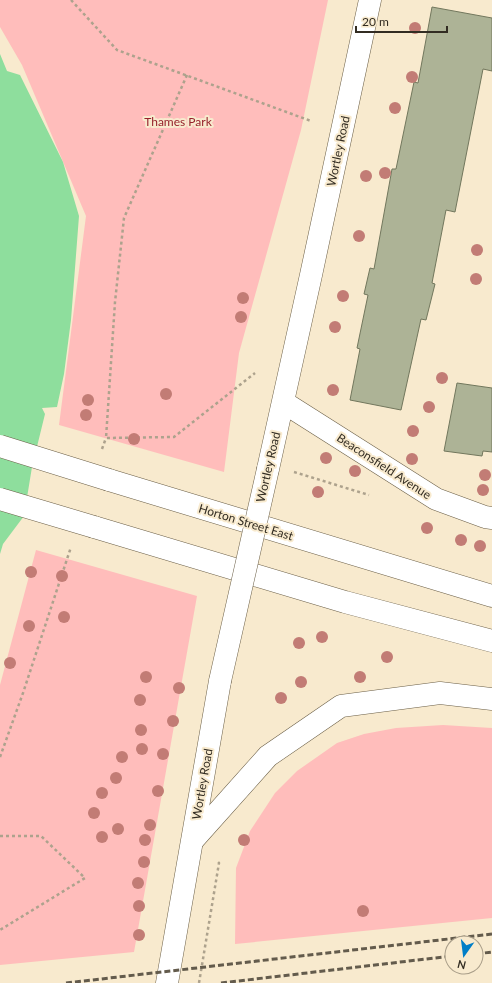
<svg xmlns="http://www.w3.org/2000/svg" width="492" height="983" font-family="Lato,sans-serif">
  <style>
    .green { fill: #ffbdbb }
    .water { fill: #8ede9d }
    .building { fill: #adb396; stroke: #72775d }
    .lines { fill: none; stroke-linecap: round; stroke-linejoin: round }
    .minor-casing { stroke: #6b5f47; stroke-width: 23 }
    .major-casing { stroke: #6b5f47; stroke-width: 23 }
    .path { stroke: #ada28d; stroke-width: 2.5; stroke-dasharray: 3 3; stroke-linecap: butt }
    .minor { stroke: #fff; stroke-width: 22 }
    .major { stroke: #fff; stroke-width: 22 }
    .rail { stroke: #635b4c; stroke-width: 3; stroke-dasharray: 6 3; stroke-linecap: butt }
    .minor-bridge-casing { stroke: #6b5f47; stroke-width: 23; stroke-linecap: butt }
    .major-bridge-casing { stroke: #6b5f47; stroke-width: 23; stroke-linecap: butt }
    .minor-bridge { stroke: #fff; stroke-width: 22 }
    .major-bridge { stroke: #fff; stroke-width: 22 }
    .tree { fill: #c27c75 }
    .labels { text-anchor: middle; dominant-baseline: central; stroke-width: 4; stroke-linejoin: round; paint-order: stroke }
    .park-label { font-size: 12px; fill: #96222c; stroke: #f8eace }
    .street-label { font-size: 12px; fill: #322c22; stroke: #f8eace }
  </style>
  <rect width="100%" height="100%" fill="#f8eace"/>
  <path class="green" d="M0,0h328l-27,130 -62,223 -15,119 -165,-47 27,-209 -64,-151 -22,-38z
    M36,550l161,46 -63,356 -134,13v-280z
    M443,725l49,3v190l-257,26 1,-76 14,-37 25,-38 22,-22 40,-28 27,-9 32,-6z"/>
  <path class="water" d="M0,54l7,17 13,4 43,87 16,54 -8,104 -7,54 -7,33 -15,1 3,6 -13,53 -8,49 -21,28 -3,10z"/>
  <path class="building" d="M432,7l60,11v53l-9,-2 -28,143 -9,-2 -14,73 3,1 -9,36 -5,-1 -20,91 -51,-10 10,-51 -3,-1 11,-53 -4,-1 6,-26 4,1 18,-100h4l18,-87 4,1z
    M457,383l35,5v64l-9,-1 -1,5 -38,-5z"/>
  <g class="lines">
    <defs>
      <path id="minor" d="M283,402l153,97 49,18 7,1
        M268,469l43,-194 59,-275
        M167,983l53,-302"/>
      <path id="major" d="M109,480l383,116
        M94,527l251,75 147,39
        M193,840l75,-84 73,-50 99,-13 52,6"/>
    </defs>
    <use href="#minor" class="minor-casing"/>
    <use href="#major" class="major-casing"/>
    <path class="path" d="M71,0l46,50 194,71
      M187,75l-63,143 -9,84 -9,136 68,-1 81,-64
      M102,449l4,-11
      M294,472l75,23
      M0,757l23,-64 48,-146
      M0,836h41l44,42 -85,52
      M199,983l20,-120 -3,-3"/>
    <use href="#minor" class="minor"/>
    <use href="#major" class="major"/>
    <path class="rail" d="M476,954l16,-2
      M66,983l426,-49
      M221,983l231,-27"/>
    <defs>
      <path id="minor-bridge" d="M220,681l48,-212"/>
      <path id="major-bridge" d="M0,446l109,34
        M0,499l94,28"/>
    </defs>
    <use href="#minor-bridge" class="minor-bridge-casing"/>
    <use href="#major-bridge" class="major-bridge-casing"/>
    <use href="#minor-bridge" class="minor-bridge"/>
    <use href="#major-bridge" class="major-bridge"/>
  </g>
  <g class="tree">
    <circle cx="415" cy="28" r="6"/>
    <circle cx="412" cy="77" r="6"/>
    <circle cx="395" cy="108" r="6"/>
    <circle cx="385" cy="173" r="6"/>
    <circle cx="366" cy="176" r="6"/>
    <circle cx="359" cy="236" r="6"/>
    <circle cx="477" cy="250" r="6"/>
    <circle cx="476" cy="279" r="6"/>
    <circle cx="343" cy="296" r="6"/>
    <circle cx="243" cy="298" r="6"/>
    <circle cx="241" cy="317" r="6"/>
    <circle cx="335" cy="327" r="6"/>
    <circle cx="442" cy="378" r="6"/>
    <circle cx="333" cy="390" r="6"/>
    <circle cx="166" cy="394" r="6"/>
    <circle cx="88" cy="400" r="6"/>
    <circle cx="429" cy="407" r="6"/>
    <circle cx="86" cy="415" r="6"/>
    <circle cx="413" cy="431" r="6"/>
    <circle cx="134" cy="439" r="6"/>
    <circle cx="326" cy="458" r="6"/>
    <circle cx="412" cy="459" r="6"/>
    <circle cx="355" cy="471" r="6"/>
    <circle cx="485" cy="475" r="6"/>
    <circle cx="483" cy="490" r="6"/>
    <circle cx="318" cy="492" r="6"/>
    <circle cx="427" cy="528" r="6"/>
    <circle cx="461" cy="540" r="6"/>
    <circle cx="480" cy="546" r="6"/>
    <circle cx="31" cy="572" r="6"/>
    <circle cx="62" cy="576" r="6"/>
    <circle cx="64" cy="617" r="6"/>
    <circle cx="29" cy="626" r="6"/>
    <circle cx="322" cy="637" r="6"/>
    <circle cx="299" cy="643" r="6"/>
    <circle cx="387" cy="657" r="6"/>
    <circle cx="10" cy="663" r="6"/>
    <circle cx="146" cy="677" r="6"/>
    <circle cx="360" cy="677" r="6"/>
    <circle cx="301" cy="682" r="6"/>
    <circle cx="179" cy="688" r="6"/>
    <circle cx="281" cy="698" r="6"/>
    <circle cx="140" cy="700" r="6"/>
    <circle cx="173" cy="721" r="6"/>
    <circle cx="141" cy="730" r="6"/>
    <circle cx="142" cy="749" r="6"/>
    <circle cx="163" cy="754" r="6"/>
    <circle cx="122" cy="757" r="6"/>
    <circle cx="116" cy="778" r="6"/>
    <circle cx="158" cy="791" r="6"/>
    <circle cx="102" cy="793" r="6"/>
    <circle cx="94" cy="813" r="6"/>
    <circle cx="150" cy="825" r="6"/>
    <circle cx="118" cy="829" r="6"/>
    <circle cx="102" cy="837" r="6"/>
    <circle cx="145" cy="840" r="6"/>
    <circle cx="244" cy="840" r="6"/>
    <circle cx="144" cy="862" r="6"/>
    <circle cx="138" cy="883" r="6"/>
    <circle cx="139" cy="906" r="6"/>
    <circle cx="363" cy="911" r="6"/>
    <circle cx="139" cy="935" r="6"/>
  </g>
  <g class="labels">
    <g class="park-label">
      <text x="178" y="121">Thames Park</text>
    </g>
    <g class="street-label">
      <text transform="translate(338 151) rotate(-78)">Wortley Road</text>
      <text transform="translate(384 466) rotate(33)">Beaconsfield Avenue</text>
      <text transform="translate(268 467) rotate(-77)">Wortley Road</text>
      <text transform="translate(246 522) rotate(17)">Horton Street East</text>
      <text transform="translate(202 784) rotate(-80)">Wortley Road</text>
    </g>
  </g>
  <g transform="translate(464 955) rotate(194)"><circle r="19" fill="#f8eace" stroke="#a99e89"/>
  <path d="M0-3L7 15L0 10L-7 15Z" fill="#007ec7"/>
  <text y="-6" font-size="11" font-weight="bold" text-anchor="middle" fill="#322c22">N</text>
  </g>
  <path d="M356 26v6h91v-6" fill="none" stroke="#322c22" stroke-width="2"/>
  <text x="362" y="26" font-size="12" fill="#322c22" stroke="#f8eace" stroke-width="3" paint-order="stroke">20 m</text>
</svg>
